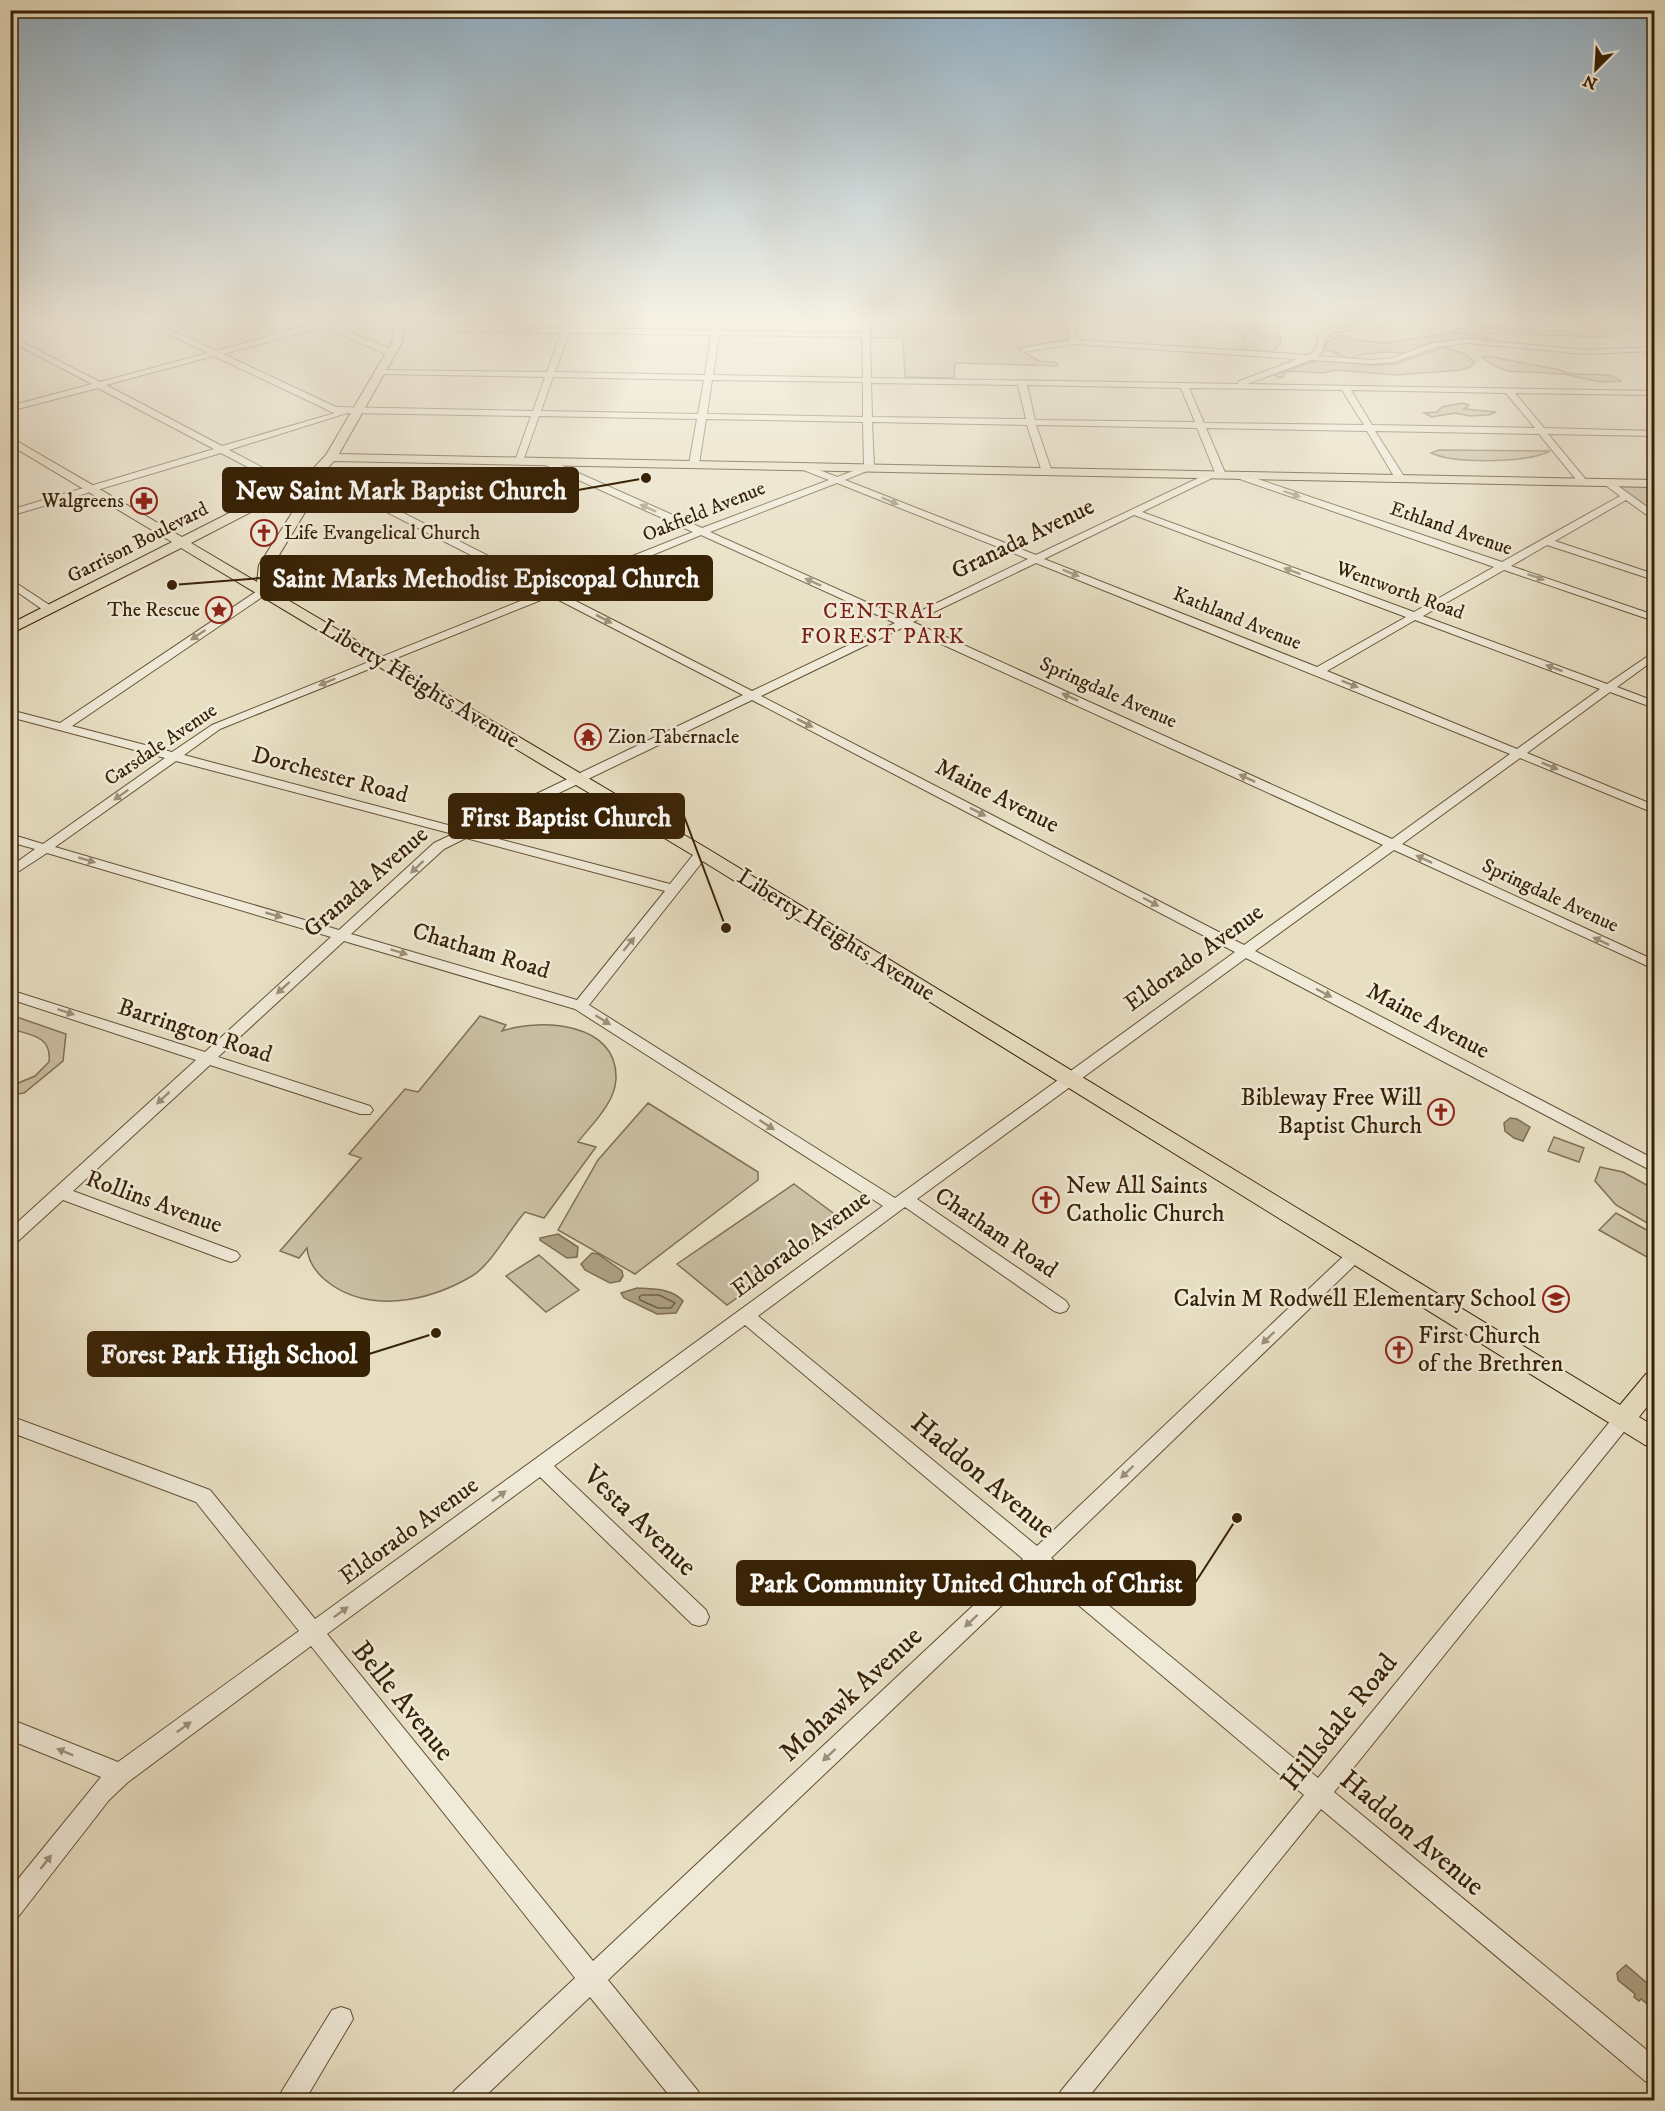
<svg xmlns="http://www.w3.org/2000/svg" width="1665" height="2111" font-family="'IM FELL DW Pica',serif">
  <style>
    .green { fill: #cabfa3; stroke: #817054; stroke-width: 1.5 }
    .water { fill: #ac9f82; stroke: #7e6d50; stroke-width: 1.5 }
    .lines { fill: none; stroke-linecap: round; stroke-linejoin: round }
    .shore { stroke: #726044; stroke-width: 1.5 }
    .minor-casing { stroke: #645134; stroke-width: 2 }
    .major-casing { stroke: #382205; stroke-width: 2 }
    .minor { fill: #f0ead8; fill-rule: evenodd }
    .major { fill: #e8dfc3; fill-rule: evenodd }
    .oneway { fill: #9d9079 }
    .labels { text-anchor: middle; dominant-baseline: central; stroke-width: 5; stroke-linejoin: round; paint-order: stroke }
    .far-poi-label { font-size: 20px; fill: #382205; stroke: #f0ead8; text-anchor: end }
    .far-street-label { font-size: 20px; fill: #382205; stroke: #f0ead8 }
    .far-neighbourhood-label { font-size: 22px; letter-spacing: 1.5px; fill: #7a1f14; stroke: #f0ead8 }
    .street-label { font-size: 24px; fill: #382205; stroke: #f0ead8 }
    .poi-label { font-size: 24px; fill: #382205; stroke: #f0ead8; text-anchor: end }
    .near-street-label { font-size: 28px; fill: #382205; stroke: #f0ead8 }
    .leader { fill: none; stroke: #382205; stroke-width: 2 }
    .callout-dot { fill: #382205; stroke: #f0ead8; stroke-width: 2 }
    .callout { fill: #382205; stroke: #382205; stroke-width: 2 }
    .callout-label { font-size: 26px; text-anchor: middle; font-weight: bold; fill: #fff }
  </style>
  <rect width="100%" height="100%" fill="#e8dfc3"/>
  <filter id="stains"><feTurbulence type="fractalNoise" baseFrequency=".00333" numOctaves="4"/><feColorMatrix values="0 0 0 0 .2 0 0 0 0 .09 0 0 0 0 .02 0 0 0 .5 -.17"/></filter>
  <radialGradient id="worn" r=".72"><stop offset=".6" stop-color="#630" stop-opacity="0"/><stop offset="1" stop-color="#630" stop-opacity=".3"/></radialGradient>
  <path class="green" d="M869,319h198l3,17 -4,3 -49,9 22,13 17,1 2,4 -103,-3 -1,15 -49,-1 -2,-39h-31z
    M1239,319h60h-15l1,3 -6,5 -27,1 12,8h16l1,6 -7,10 -31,-2 -2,-3 4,-5 -3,-4 3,-2 -10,-5 -2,-4 9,-5z
    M1613,321l14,3 4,5 -9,6 -18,2 -154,-5 6,-3 65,-3 19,5 52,1 25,-4 -7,-5z
    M1450,333l33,3 7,3 -46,2 -36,12 -26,-1 -22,3 -9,4 -15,-5 2,-1 -13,-3 2,-8 13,-7 15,5 31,3z
    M1444,347l21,7 10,8 -5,5 -10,3 -62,5 -63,-5 -11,3 -32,-2 -7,2 -1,3 -4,2 -6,-3 44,-15 56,5 21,-1z
    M1488,356l72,14c19,10 43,-2 61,11l-20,1 -38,-8 -55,-3 -16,-6 -10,-8z
    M1462,403l7,2 -5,4 32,3 -8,3 -18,1 -15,-3 -23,4 -8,-4 13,-1 5,-5z
    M1439,450l111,1c-23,12 -95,13 -119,2z
    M1623,485l31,1v26l-33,-24 -1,-1z
    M11,1015l55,19 -3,27 -39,32 -13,2v-9l24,-10 14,-14c3,-26 -18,-27 -38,-33z
    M480,1016l26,9 -4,6c39,-13 116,-9 114,48 -1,24 -24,45 -38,63l18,5 -52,71 -19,-6c-16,18 -34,53 -53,64 -44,26 -106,39 -148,3 -10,-9 -16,-18 -17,-31l-8,10 -19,-7 81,-93 -12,-4 56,-65 13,3z
    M648,1103l110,69v8l-123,94 -77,-44 40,-70z
    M1554,1137l30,11 -5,14 -31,-11z
    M1600,1167l23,5 31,17v38l-38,-22 -21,-24z
    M794,1184l50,37 -117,84 -50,-41z
    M1616,1213l38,21v27l-55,-31z
    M539,1255l40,35 -33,22 -40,-36z"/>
  <path class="water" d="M1510,1118l7,1 13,8 -7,14 -9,-3 -9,-7 -1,-8z
    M558,1234l20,13 -1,10 -10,1 -27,-18v-2z
    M592,1253l6,1 24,17 1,5 -3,5 -10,2 -25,-13 -4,-6z
    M637,1288c16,1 35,0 46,13l-7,12 -19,1 -33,-16 -3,-5z
    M1626,1965l28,24 -1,13 -7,1 -5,-4 -2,2 -5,-4 1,-3 -17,-14 -1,-7z"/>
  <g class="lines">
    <path class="shore" d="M642,1295h17l16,8 -4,5h-13l-18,-8 -1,-3z"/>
    <defs>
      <path id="minor" d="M10,319h9l-9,3z
        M138,319h10l68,32 106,-30 25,-2 -15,5 62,27v4h-6l-64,-28 -101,27 113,53 197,4 12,-34 -165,-3 -4,-2 4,-2 167,2 14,-39 -166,-3 -1,-2 4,-2 165,2 3,-9h8l-4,9 142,2 2,-11h8l-2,12 142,2 -1,-14h8l2,59 367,6 1,-3 59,-22 -225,-15 -51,8v-4l47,-8 -2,-21h8l2,21 232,15 6,-5 4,-14 11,-8 84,-9h22l-102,13 -9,6 -2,13 -5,5 55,4 20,-2 39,-15 36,-4 116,11 70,-3v4l-70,3 -116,-11 -32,4 -42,15 -21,2 -62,-4 -64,24 407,7v4l-139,-2 29,35 110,3v5l-106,-2 39,47 -5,3 -3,-1 -40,-49 -164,-3 30,47 -5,3 -5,-3 -28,-47 -161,-3 20,47 -5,3 -5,-3 -19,-47 -161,-3 16,47 -5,3 -5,-3 -15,-47 -155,-3 2,46 -29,12 191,75 175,-83 3,1v4l-72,35 272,100 80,-45 -260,-90v-4h6l262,89 118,-66 -16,-12v-4h6l44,32v7l-3,-1 -25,-18 -71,41 99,33v6l-107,-35 -36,21 143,49v6l-150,-51 -81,46 184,68 47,-32v8l-37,27 37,14v7l-44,-16 -83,61 127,52v8l-134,-55 -118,86 252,116v9l-260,-119 -139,101 399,208v13l-408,-214 -329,241 149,102 3,5 -3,5 -6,2 -6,-2 -149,-104 -147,109 279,230 313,-296 6,-2 6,2 3,4 -3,4 -311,300 267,220 299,-365 7,-3 7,3 2,5 -2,5 -297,369 320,264v28l-9,-3 -324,-272 -235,291h-29l4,-9 243,-296 -266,-224 -430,409 90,111 4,9h-29l-83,-103 -109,103h-31l4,-9 121,-113 -264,-332 -183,136 -19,18 -91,117 -8,4v-32l91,-112 -91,-37v-21l108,43 181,-131 -103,-129 -186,-70v-16l200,74 105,129 568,-413 -308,-197 -231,-68 -126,116 152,49 3,4 -3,4h-10l-150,-49 -137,126 164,61 3,4 -3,4 -6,2 -6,-2 -162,-60 -47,43 -6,2v-16l186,-169 -186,-61v-9l195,62 126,-115 -284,-84 -37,24v-10l25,-18 -25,-7v-8l33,10 122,-86 -155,-41v-7l50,13 200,-134h8v4l-196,133 100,26 40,-27 331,-133 -215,-110 -17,-5v-4l23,5 218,110 141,-56 -152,-69v-4h6l155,69 127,-48 -28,-11v-4h6l30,12 27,-10 -1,-45 -157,-3 -7,45 -5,3 -5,-3 8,-45 -158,-3 -16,45 -4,3 -4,-3 16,-45 -184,-3 -118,37 65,34v4h-6l-67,-35 -211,63v-6l204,-61 -116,-61 -88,23v-5l82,-22 -82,-43v-5l90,46 108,-29zM569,333l142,2 -6,40 -150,-3zM719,335l143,2 1,41 -150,-3zM214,356l118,56 3,1 -113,33 -116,-61zM553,377l151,3 -6,34 -157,-3zM712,380l151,2v35l-156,-3zM871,383l147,2 8,34 -154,-2zM1027,385l154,3 14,34 -160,-2zM1189,388l153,2 22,35 -160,-2zM1351,390l155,3 29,35 -163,-3zM837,483l191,76 -124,60 -194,-87zM1134,515l272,102 -89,50 -273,-108zM701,535l194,88 -143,68 -192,-98zM1036,563l474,191 -118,85 -479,-217zM551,596l192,99 -280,134 -279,-74 36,-26zM1415,620l185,69 -83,60 -190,-78zM904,627l479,218 -139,100 -483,-249zM752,700l483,252 -340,246 -306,-193 118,-149 1,-3 -1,-3h-10l-27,34 -194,-51zM176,761l277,73 -19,9 -95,87 -284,-83zM466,838l199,53 -88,109 -226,-66 93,-85zM745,1325l278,234 -430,402 -266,-327 213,-157 152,147 7,2 7,-2 3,-7 -3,-7 -152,-144z
        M1640,319h9l5,3v5z
        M10,579l44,29v4h-8l-36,-25z
        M341,2007l9,3 3,9 -48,81h-27l4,-9 50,-81z"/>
      <path id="major" d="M392,319h10l2,16 -3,9 -62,110 1315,26v7l-1320,-26 -14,15 1,10 -48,79 -3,11 1,14 437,259 912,556 26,-31 8,-2v26l-15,19 15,9v22l-9,-3 -949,-588 -515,-309 -171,86v-10l162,-82 -162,-97v-8l172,100 128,-65 16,-17 65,-111 3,-9zM309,482v4l-50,79 -2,17 -66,-39z"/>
    </defs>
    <use href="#minor" class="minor-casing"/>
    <use href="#major" class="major-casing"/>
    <use href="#minor" class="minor"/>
    <use href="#major" class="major"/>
  </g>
  <defs><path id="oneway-solid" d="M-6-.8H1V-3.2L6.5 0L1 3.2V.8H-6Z" transform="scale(1.5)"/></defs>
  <g class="oneway">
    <use href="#oneway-solid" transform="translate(1292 494) rotate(19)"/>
    <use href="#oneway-solid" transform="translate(890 501) rotate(22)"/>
    <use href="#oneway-solid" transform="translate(648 508) rotate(-156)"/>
    <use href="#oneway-solid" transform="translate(1292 571) rotate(-160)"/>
    <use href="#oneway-solid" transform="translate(1071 573) rotate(22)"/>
    <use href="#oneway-solid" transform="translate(1536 577) rotate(19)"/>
    <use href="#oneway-solid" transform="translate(813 582) rotate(-156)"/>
    <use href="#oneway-solid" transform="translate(604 619) rotate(27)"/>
    <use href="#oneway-solid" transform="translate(198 635) rotate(146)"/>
    <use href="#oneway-solid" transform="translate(1554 668) rotate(-160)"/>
    <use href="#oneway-solid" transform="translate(327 682) rotate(158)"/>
    <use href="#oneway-solid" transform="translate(1350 684) rotate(22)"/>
    <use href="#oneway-solid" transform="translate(1070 697) rotate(-156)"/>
    <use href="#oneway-solid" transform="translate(805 723) rotate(27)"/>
    <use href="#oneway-solid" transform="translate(1550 766) rotate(22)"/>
    <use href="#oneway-solid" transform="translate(1247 778) rotate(-155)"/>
    <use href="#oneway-solid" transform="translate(121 795) rotate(145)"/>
    <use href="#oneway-solid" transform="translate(978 812) rotate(27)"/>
    <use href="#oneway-solid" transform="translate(1424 859) rotate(-155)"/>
    <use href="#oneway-solid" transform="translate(87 860) rotate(16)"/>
    <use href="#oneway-solid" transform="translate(417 867) rotate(137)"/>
    <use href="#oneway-solid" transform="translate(1151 902) rotate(28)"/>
    <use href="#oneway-solid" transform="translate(274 915) rotate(16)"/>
    <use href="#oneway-solid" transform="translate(1601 941) rotate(-155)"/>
    <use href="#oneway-solid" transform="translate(629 944) rotate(-51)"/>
    <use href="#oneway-solid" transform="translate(399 952) rotate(17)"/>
    <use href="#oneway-solid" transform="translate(283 988) rotate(138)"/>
    <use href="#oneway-solid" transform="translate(1324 993) rotate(28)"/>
    <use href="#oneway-solid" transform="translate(66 1012) rotate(18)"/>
    <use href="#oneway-solid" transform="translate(603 1020) rotate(32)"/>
    <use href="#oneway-solid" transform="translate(163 1098) rotate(137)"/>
    <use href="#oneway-solid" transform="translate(767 1125) rotate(33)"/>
    <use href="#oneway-solid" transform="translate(1268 1338) rotate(136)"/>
    <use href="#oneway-solid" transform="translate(1127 1472) rotate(136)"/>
    <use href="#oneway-solid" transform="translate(499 1496) rotate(-36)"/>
    <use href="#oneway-solid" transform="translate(341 1612) rotate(-36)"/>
    <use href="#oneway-solid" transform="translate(971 1621) rotate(137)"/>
    <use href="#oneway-solid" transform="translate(184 1727) rotate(-36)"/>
    <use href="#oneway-solid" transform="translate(65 1752) rotate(-158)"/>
    <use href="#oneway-solid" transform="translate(829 1755) rotate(137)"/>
    <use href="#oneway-solid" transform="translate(46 1862) rotate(-52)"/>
  </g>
  <linearGradient id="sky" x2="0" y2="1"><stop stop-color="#90acbf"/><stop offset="0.52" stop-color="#f5f1e4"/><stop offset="1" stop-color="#f5f1e4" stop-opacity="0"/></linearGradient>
  <rect width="1665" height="614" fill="url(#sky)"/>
  <defs>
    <symbol id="pharmacy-ring" viewBox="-11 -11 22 22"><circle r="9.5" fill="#f0ead8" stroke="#8f2418" stroke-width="1.5"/><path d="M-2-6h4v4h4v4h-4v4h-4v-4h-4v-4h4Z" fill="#8f2418"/></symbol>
    <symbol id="church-ring" viewBox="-11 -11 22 22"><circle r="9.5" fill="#f0ead8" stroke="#8f2418" stroke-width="1.5"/><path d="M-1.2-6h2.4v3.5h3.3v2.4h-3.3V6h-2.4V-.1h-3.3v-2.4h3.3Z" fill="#8f2418"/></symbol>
    <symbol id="sight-ring" viewBox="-11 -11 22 22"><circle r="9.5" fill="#f0ead8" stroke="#8f2418" stroke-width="1.5"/><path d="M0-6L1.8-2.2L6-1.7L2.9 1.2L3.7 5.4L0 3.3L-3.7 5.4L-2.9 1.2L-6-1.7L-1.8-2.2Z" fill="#8f2418"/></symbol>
    <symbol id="temple-ring" viewBox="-11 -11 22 22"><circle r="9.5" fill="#f0ead8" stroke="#8f2418" stroke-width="1.5"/><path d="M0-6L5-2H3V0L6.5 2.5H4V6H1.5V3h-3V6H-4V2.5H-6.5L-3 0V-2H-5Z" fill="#8f2418"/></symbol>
    <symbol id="school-ring" viewBox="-11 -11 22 22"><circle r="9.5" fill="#f0ead8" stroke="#8f2418" stroke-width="1.5"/><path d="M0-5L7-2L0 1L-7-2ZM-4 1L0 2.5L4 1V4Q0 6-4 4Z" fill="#8f2418"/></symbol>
  </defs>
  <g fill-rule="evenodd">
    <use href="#pharmacy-ring" x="129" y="486" width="30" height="30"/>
    <use href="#church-ring" x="249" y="518" width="30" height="30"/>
    <use href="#sight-ring" x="204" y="595" width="30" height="30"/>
    <use href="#temple-ring" x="573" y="722" width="30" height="30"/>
    <use href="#church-ring" x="1426" y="1097" width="30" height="30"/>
    <use href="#church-ring" x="1031" y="1185" width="30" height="30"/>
    <use href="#school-ring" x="1541" y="1284" width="30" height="30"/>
    <use href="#church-ring" x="1384" y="1335" width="30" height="30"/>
  </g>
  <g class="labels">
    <g class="far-poi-label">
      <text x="124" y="501">Walgreens</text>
      <text x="284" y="533" text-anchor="start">Life Evangelical Church</text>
      <text x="200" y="610">The Rescue</text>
      <text x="608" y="737" text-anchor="start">Zion Tabernacle</text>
    </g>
    <g class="far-street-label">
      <text transform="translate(704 512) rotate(-22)">Oakfield Avenue</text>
      <text transform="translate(1451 529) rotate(19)">Ethland Avenue</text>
      <text transform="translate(138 543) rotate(-27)">Garrison Boulevard</text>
      <text transform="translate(1400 591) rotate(20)">Wentworth Road</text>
      <text transform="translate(1237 619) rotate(22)">Kathland Avenue</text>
      <text transform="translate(1108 693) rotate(24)">Springdale Avenue</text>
      <text transform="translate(161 745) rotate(-34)">Carsdale Avenue</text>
      <text transform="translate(1550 896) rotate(25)">Springdale Avenue</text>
    </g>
    <g class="far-neighbourhood-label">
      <text x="883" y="611">CENTRAL<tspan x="883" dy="25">FOREST PARK</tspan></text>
    </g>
    <g class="street-label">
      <text transform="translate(1023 539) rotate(-26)">Granada Avenue</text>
      <text transform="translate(420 684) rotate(31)">Liberty Heights Avenue</text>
      <text transform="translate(330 775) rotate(15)">Dorchester Road</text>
      <text transform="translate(997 796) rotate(27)">Maine Avenue</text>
      <text transform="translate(366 882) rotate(-41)">Granada Avenue</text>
      <text transform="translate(836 935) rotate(32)">Liberty Heights Avenue</text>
      <text transform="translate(481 951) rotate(17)">Chatham Road</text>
      <text transform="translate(1194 958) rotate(-36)">Eldorado Avenue</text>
      <text transform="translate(1428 1021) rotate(28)">Maine Avenue</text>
      <text transform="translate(195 1031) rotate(18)">Barrington Road</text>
      <text transform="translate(154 1202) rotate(20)">Rollins Avenue</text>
      <text transform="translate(996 1233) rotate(34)">Chatham Road</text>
      <text transform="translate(801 1244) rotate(-36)">Eldorado Avenue</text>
      <text transform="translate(409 1531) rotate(-36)">Eldorado Avenue</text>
    </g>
    <g class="poi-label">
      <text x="1422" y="1098">Bibleway Free Will<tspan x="1422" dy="28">Baptist Church</tspan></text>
      <text x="1066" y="1186" text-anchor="start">New All Saints<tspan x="1066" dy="28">Catholic Church</tspan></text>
      <text x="1536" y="1299">Calvin M Rodwell Elementary School</text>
      <text x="1418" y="1336" text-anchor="start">First Church<tspan x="1418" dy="28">of the Brethren</tspan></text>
    </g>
    <g class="near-street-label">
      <text transform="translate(983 1476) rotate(40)">Haddon Avenue</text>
      <text transform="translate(640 1521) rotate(44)">Vesta Avenue</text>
      <text transform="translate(851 1694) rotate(-43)">Mohawk Avenue</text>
      <text transform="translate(403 1701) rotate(51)">Belle Avenue</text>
      <text transform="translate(1339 1722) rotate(-51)">Hillsdale Road</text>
      <text transform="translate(1412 1833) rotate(40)">Haddon Avenue</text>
    </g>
  </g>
  <path class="leader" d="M646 478L578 490M172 585L261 578M726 928L684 816M436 1333L369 1354M1237 1518L1195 1583"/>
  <g class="callout-dot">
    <circle cx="646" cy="478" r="6"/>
    <circle cx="172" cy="585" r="6"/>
    <circle cx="726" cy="928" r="6"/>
    <circle cx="436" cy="1333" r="6"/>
    <circle cx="1237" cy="1518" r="6"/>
  </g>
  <g class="callout">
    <rect x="223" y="468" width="355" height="44" rx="6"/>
    <rect x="261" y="556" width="451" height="44" rx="6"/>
    <rect x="449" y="794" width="235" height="44" rx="6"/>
    <rect x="88" y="1332" width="281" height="44" rx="6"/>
    <rect x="737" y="1561" width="458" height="44" rx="6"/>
  </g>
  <g class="callout-label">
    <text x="401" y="499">New Saint Mark Baptist Church</text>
    <text x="486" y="587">Saint Marks Methodist Episcopal Church</text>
    <text x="566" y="826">First Baptist Church</text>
    <text x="229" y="1363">Forest Park High School</text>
    <text x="966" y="1592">Park Community United Church of Christ</text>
  </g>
  <rect width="1665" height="2111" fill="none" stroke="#e8dfc3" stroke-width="36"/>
  <rect x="12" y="12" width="1641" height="2087" fill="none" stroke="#382205" stroke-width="3"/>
  <rect x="18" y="18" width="1629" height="2075" fill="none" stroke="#382205" stroke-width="1.5"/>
  <g transform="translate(1596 69) rotate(204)" stroke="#f0ead8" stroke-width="4.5" paint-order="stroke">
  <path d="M0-4.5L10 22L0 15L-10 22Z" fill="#382205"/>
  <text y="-9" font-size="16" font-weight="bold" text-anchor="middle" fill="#382205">N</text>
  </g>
  <rect width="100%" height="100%" filter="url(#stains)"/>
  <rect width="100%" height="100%" fill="url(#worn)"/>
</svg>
